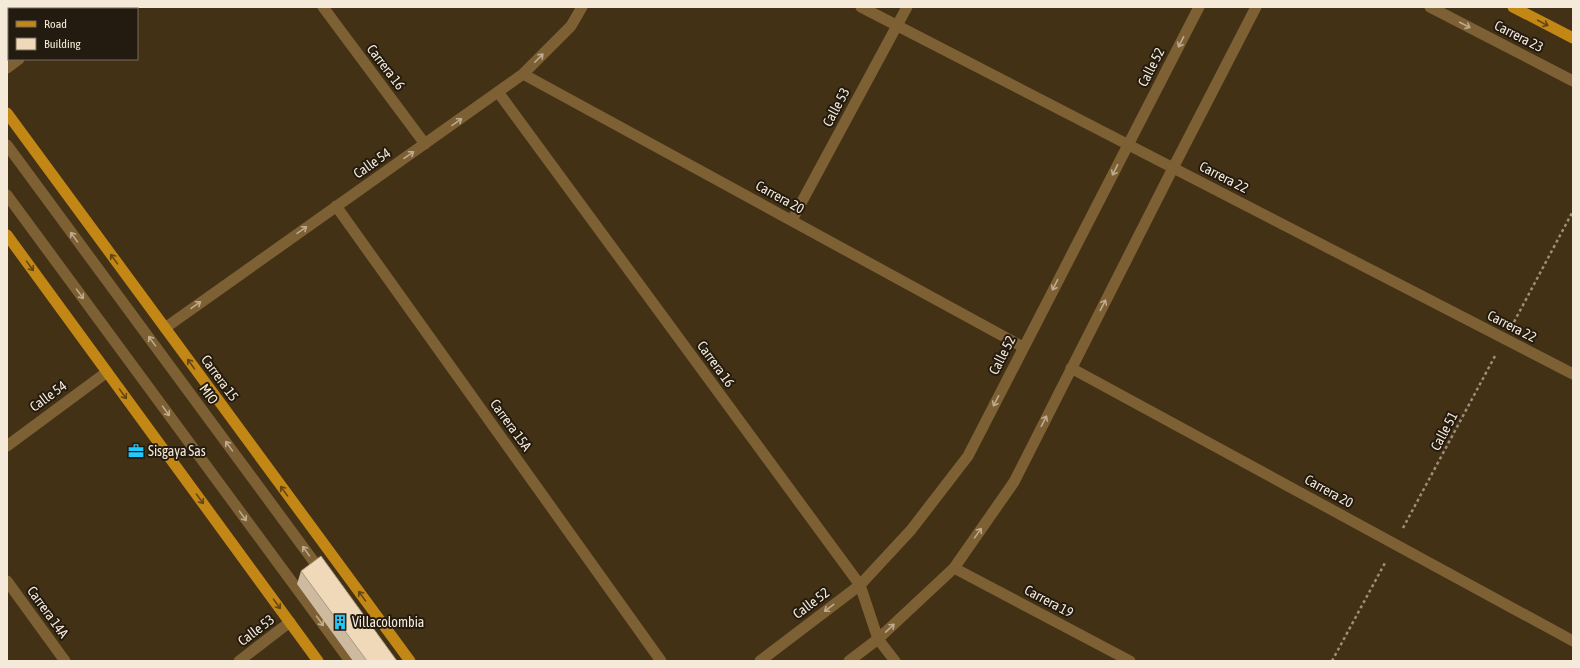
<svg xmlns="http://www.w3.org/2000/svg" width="1580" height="668" font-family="'Asap Condensed',sans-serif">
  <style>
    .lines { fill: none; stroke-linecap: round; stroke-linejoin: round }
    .path { stroke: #9d8e78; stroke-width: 2.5; stroke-dasharray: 3 3; stroke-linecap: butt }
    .service { stroke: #7d6034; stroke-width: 11 }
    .minor { stroke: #7d6034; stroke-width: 11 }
    .tertiary { stroke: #7d6034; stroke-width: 11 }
    .primary { stroke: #c38715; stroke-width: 11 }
    .wall { fill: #cebb9f }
    .building { fill: #f0d9b9; stroke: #a89882 }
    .oneway { stroke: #634611 }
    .oneway2 { stroke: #bfab8f }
    .labels { text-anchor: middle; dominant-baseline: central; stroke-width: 4; stroke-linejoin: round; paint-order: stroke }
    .street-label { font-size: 14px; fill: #f5e9d9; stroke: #231b0f }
    .poi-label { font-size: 14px; fill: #f5e9d9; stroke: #231b0f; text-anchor: start }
  </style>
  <rect width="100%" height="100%" fill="#433115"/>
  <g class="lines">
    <path class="path" d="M1514,322l59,-111
      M1403,528l92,-172
      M1332,661l54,-100"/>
    <path class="service" d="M7,145l316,429
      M7,195l343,466"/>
    <path class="minor" d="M323,7l102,137
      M861,7l712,367
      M87,9l3,-2
      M7,68l12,-9
      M523,74l500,273
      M498,92l362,493
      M336,206l325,455
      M792,220l115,-213
      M165,328l358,-254 48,-48 11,-19
      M1071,368l502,273
      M7,446l100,-74
      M7,581l58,80
      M239,661l51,-39"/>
    <path class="tertiary" d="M1430,7l143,74
      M954,568l176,93
      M860,585l18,54 17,22
      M760,661l100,-76 51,-55 57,-74 231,-449
      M849,661l29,-22 76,-71 60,-86 159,-314 83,-161"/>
    <path class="primary" d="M1513,7l60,31
      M7,113l403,548
      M7,235l311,426"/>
  </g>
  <path class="wall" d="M301,571l96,90h-44l-56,-77z"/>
  <path class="building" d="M321,556l76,105h-30l-66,-90z"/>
  <defs><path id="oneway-shaft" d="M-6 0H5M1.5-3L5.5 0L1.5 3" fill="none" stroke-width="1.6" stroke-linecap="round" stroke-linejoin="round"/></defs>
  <g class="oneway">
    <use href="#oneway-shaft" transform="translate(1543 23) rotate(28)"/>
    <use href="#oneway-shaft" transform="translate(114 259) rotate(-126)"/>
    <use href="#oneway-shaft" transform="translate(30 266) rotate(54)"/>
    <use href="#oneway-shaft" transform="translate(191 364) rotate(-126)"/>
    <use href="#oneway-shaft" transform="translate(123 394) rotate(54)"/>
    <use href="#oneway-shaft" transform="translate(284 491) rotate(-126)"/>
    <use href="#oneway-shaft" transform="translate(200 499) rotate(54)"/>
    <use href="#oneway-shaft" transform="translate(362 596) rotate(-126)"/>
    <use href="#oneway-shaft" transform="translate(277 604) rotate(54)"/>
  </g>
  <g class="oneway2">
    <use href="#oneway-shaft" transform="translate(1465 25) rotate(27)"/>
    <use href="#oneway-shaft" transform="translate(1181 42) rotate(117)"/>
    <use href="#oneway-shaft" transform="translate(539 58) rotate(-45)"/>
    <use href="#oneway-shaft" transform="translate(457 122) rotate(-35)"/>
    <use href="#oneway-shaft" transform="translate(409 155) rotate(-35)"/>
    <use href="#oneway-shaft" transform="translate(1115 170) rotate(117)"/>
    <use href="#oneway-shaft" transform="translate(302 230) rotate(-35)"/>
    <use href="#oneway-shaft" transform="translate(74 237) rotate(-126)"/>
    <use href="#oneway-shaft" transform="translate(1055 285) rotate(117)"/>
    <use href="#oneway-shaft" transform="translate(80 294) rotate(54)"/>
    <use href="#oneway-shaft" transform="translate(196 305) rotate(-35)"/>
    <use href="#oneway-shaft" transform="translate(1103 305) rotate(-63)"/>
    <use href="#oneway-shaft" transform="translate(152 341) rotate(-126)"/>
    <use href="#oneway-shaft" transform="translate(996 401) rotate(117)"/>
    <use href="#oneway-shaft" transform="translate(166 411) rotate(54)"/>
    <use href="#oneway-shaft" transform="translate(1044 421) rotate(-63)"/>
    <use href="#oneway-shaft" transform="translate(229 446) rotate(-126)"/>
    <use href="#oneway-shaft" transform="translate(243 516) rotate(54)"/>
    <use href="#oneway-shaft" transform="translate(978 533) rotate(-55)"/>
    <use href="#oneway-shaft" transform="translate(306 551) rotate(-126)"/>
    <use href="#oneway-shaft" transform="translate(829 608) rotate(143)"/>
    <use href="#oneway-shaft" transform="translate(320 621) rotate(54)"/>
    <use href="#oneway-shaft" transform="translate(890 628) rotate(-43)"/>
  </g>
  <defs>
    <symbol id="office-bare" viewBox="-9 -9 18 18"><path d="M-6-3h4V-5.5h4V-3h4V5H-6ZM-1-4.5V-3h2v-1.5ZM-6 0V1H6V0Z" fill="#21c9fd" stroke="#231b0f" stroke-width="2.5" paint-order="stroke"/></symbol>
    <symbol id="building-bare" viewBox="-9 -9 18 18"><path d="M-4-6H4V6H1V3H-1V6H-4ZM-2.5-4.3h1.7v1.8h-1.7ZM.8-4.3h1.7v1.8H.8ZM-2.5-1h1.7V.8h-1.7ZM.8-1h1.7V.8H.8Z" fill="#21c9fd" stroke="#231b0f" stroke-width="2.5" paint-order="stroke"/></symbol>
  </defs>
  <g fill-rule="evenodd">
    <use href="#office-bare" x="125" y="440" width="22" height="22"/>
    <use href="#building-bare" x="329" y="611" width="22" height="22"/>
  </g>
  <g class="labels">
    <g class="street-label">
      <text transform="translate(1519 36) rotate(27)">Carrera 23</text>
      <text transform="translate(386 67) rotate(53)">Carrera 16</text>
      <text transform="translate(1151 67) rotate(-63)">Calle 52</text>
      <text transform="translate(836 107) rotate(-62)">Calle 53</text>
      <text transform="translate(372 163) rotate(-35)">Calle 54</text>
      <text transform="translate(1224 177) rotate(27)">Carrera 22</text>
      <text transform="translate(780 197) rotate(29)">Carrera 20</text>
      <text transform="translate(1512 326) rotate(27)">Carrera 22</text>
      <text transform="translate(1002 355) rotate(-63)">Calle 52</text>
      <text transform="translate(716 364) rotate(54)">Carrera 16</text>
      <text transform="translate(220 378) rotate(54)">Carrera 15</text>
      <text transform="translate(209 394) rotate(54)">MIO</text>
      <text transform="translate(48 396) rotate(-36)">Calle 54</text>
      <text transform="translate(511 425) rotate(54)">Carrera 15A</text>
      <text transform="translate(1444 431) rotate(-62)">Calle 51</text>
      <text transform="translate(1329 491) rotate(29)">Carrera 20</text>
      <text transform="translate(1049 601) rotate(28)">Carrera 19</text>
      <text transform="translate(811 603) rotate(-37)">Calle 52</text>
      <text transform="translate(48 612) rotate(54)">Carrera 14A</text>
      <text transform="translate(256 630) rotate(-37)">Calle 53</text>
    </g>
    <g class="poi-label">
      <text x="148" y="451">Sisgaya Sas</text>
      <text x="352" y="622">Villacolombia</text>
    </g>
  </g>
  <rect width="1580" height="668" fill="none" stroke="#f5e9d9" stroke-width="16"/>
  <rect x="8" y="8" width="130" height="52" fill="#231b0f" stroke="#776d60"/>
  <rect x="16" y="21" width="20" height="6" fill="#c38715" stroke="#776d60"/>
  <text x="44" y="28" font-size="12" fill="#f5e9d9">Road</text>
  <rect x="16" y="38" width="20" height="12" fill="#f0d9b9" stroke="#776d60"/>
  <text x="44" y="48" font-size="12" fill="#f5e9d9">Building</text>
</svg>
